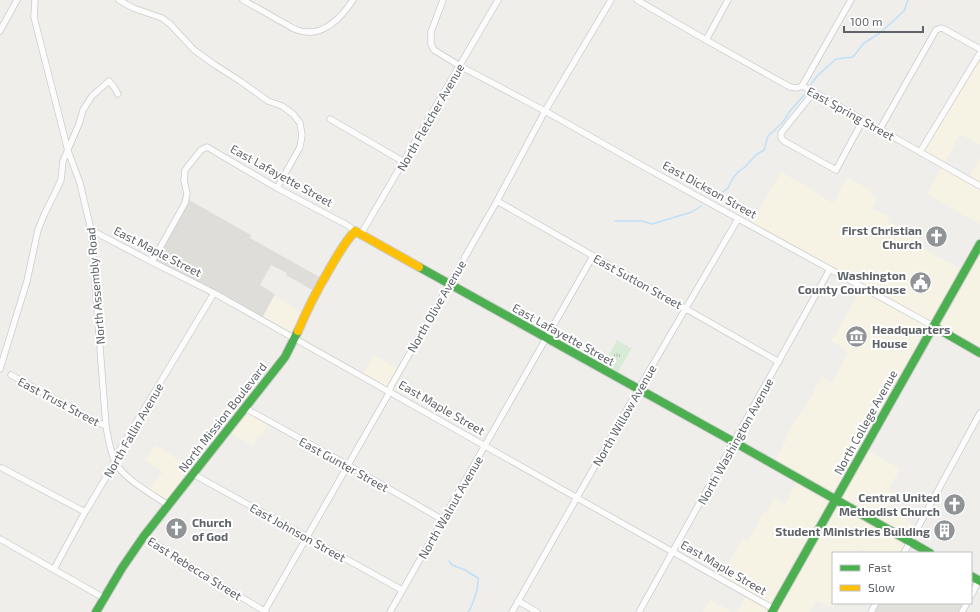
<svg xmlns="http://www.w3.org/2000/svg" width="980" height="612" font-family="'Exo 2',sans-serif">
  <style>
    .commercial { fill: #f7f3e4 }
    .industrial { fill: #dfddda }
    .education { fill: #e2e0da }
    .park { fill: url(#park-tufts) }
    .lines { fill: none; stroke-linecap: round; stroke-linejoin: round }
    .stream { stroke: #bfe0f9; stroke-width: 1.5 }
    .street-casing { stroke: #cbcccc; stroke-width: 7 }
    .fast-casing { stroke: #cacacb; stroke-width: 10 }
    .slow-casing { stroke: #cacacb; stroke-width: 10 }
    .street { stroke: #fdfcfc; stroke-width: 5.5 }
    .fast { stroke: #4caf50; stroke-width: 8 }
    .slow { stroke: #ffc107; stroke-width: 8 }
    .labels { text-anchor: middle; dominant-baseline: central; stroke-width: 4; stroke-linejoin: round; paint-order: stroke }
    .street-label { font-size: 12px; fill: #5f6368; stroke: #fff }
    .poi-label { font-size: 12px; font-weight: bold; fill: #5f6368; stroke: #fff; text-anchor: end }
  </style>
  <defs>
    <pattern id="park-tufts" width="24" height="20" patternUnits="userSpaceOnUse"><rect width="24" height="20" fill="#d8ebd6"/><path d="M3 7l-1-3M5 7V3M7 7l1-3M15 17l-1-3M17 17v-4M19 17l1-3" fill="none" stroke="#b2c2b1"/></pattern>
  </defs>
  <rect width="100%" height="100%" fill="#efeeea"/>
  <path class="commercial" d="M980,53v92l-20,-11 -17,31 25,14 12,-21v66l-53,-30 16,-29 -23,-13z
    M781,172l37,21v2l15,8 15,-26 23,14 2,5 4,2 -5,10 17,9 -2,4 35,20 -3,5 45,25 16,-27v109l-47,-27 -69,122 36,21 -12,21 9,5 -9,15 30,17 -14,26h-35l-8,-4 -3,4h-25v50h3l-3,5 -17,-7 -6,11h-73l10,-18 -27,-15 23,-41 5,3 16,-28h2l8,-15 11,6 14,-25 -26,-15 13,-24 -1,-1 14,-25h2l21,-37 10,6 16,-30 -3,-2 1,-2 -14,-8 30,-54 -112,-61z
    M274,296l31,18 -10,25 -34,-19z
    M374,355l26,15 -11,21 -27,-15z
    M245,408l24,14 -8,14 -3,-1 -5,11 -26,-15z
    M156,445l39,26 -27,34 -20,-14 15,-19 -17,-12z
    M710,600l22,12h-29z"/>
  <path class="industrial" d="M187,199l64,36 -1,3 73,41 -7,13 -30,-17 1,-2 -16,-8 -11,20 15,9 -14,26 -109,-58z"/>
  <path class="education" d="M876,603h91l-5,9h-91z"/>
  <path class="park" d="M617,340l11,7 4,1 -17,29 -14,-8z"/>
  <g class="lines">
    <path class="stream" d="M810,86l7,-10 19,-17 17,-2 11,-14 16,-10 24,-22 4,-11
      M710,194l13,-2 5,-4 5,-10 6,-7 6,-4 11,-12 8,-5 4,-14 15,-14 7,-11 16,-18
      M615,221h27l10,3 40,-12 9,-6
      M449,561l3,4 13,5 13,8c1,9 -5,27 -10,34"/>
    <defs>
      <path id="street" d="M35,0l-1,17 34,134 12,32 11,47 15,196c2,11 4,25 9,36 9,17 37,32 53,43
        M119,0l14,8 29,10 9,7 23,25 21,15 25,16 28,20 14,5 11,8 7,9 2,12 -2,12 -23,41
        M243,0c12,7 24,13 35,20 7,3 13,8 19,10 25,9 44,-12 56,-30
        M443,0l-12,32v12l3,6 26,16 85,45 103,58 285,157
        M637,0l69,40 84,47 7,1 5,-2 12,6 166,94
        M0,31l17,-31
        M706,40l22,-40
        M802,86l49,-86
        M814,92l-33,41v5l3,3 52,29 27,-50
        M330,119l74,43
        M880,129l56,-99 5,-2 3,1 36,20
        M920,152l60,-99
        M497,201l282,161
        M91,230l61,32 62,31 560,316
        M361,234l137,-234
        M152,262l33,-59 2,-9 -3,-14 1,-10 16,-20 6,-3 70,41 70,37 8,6
        M0,369l27,-88 11,-51 6,-15 10,-20 7,-15 2,-19 16,-37 4,-14 9,-14 17,-15 5,6 4,7
        M11,375l88,48 7,3
        M245,408l103,57 95,55
        M2,468l83,44
        M193,474l209,116
        M144,536l39,26 83,50
        M0,539l104,59
        M904,553l76,-140
        M54,569l31,-57 4,-6 26,-44 4,-11 95,-158
        M971,596l8,-16
        M518,601l19,11
        M264,612l124,-217 3,-9 106,-185 48,-90 66,-111
        M390,612l203,-356
        M512,612l126,-222 100,-171
        M639,612l191,-343
        M871,612l5,-9
        M962,612l5,-9"/>
      <path id="fast" d="M419,267l315,175 196,111
        M933,326l47,27
        M971,576l9,5
        M96,612l26,-44 22,-32 141,-179 13,-26
        M772,612l208,-368"/>
      <path id="slow" d="M298,331c9,-21 19,-41 31,-61 8,-14 15,-27 26,-39l64,36"/>
    </defs>
    <use href="#street" class="street-casing"/>
    <use href="#fast" class="fast-casing"/>
    <use href="#slow" class="slow-casing"/>
    <use href="#street" class="street"/>
    <use href="#fast" class="fast"/>
    <use href="#slow" class="slow"/>
  </g>
  <defs>
    <symbol id="church-disc" viewBox="-11 -11 22 22"><circle r="9.5" fill="#919496" stroke="#fff"/><path d="M-1.2-6h2.4v3.5h3.3v2.4h-3.3V6h-2.4V-.1h-3.3v-2.4h3.3Z" fill="#fff"/></symbol>
    <symbol id="civic-disc" viewBox="-11 -11 22 22"><circle r="9.5" fill="#919496" stroke="#fff"/><path d="M-.6-6.5H3V-4.5H.6V-3L4-1V1h2V6H-6V1h2V-1L-.6-3ZM-1.2 2.5V6h2.4V2.5Z" fill="#fff"/></symbol>
    <symbol id="museum-disc" viewBox="-11 -11 22 22"><circle r="9.5" fill="#919496" stroke="#fff"/><path d="M0-6L6-3V-2H-6V-3ZM-5-1h2V3h-2ZM-1-1h2V3h-2ZM3-1h2V3H3ZM-6 4H6V6H-6Z" fill="#fff"/></symbol>
    <symbol id="building-disc" viewBox="-11 -11 22 22"><circle r="9.5" fill="#919496" stroke="#fff"/><path d="M-4-6H4V6H1V3H-1V6H-4ZM-2.5-4.3h1.7v1.8h-1.7ZM.8-4.3h1.7v1.8H.8ZM-2.5-1h1.7V.8h-1.7ZM.8-1h1.7V.8H.8Z" fill="#fff"/></symbol>
  </defs>
  <g fill-rule="evenodd">
    <use href="#church-disc" x="924" y="224" width="25" height="25"/>
    <use href="#civic-disc" x="908" y="270" width="25" height="25"/>
    <use href="#museum-disc" x="844" y="324" width="25" height="25"/>
    <use href="#church-disc" x="942" y="492" width="25" height="25"/>
    <use href="#church-disc" x="164" y="516" width="25" height="25"/>
    <use href="#building-disc" x="932" y="518" width="25" height="25"/>
  </g>
  <g class="labels">
    <g class="street-label">
      <text transform="translate(851 113) rotate(29)">East Spring Street</text>
      <text transform="translate(430 117) rotate(-60)">North Fletcher Avenue</text>
      <text transform="translate(282 175) rotate(29)">East Lafayette Street</text>
      <text transform="translate(710 189) rotate(29)">East Dickson Street</text>
      <text transform="translate(158 251) rotate(27)">East Maple Street</text>
      <text transform="translate(638 281) rotate(29)">East Sutton Street</text>
      <text transform="translate(95 286) rotate(-95)">North Assembly Road</text>
      <text transform="translate(436 306) rotate(-60)">North Olive Avenue</text>
      <text transform="translate(564 334) rotate(29)">East Lafayette Street</text>
      <text transform="translate(59 401) rotate(28)">East Trust Street</text>
      <text transform="translate(442 407) rotate(30)">East Maple Street</text>
      <text transform="translate(624 415) rotate(-60)">North Willow Avenue</text>
      <text transform="translate(222 417) rotate(-52)">North Mission Boulevard</text>
      <text transform="translate(865 422) rotate(-61)">North College Avenue</text>
      <text transform="translate(133 430) rotate(-60)">North Fallin Avenue</text>
      <text transform="translate(735 441) rotate(-61)">North Washington Avenue</text>
      <text transform="translate(344 464) rotate(29)">East Gunter Street</text>
      <text transform="translate(450 507) rotate(-60)">North Walnut Avenue</text>
      <text transform="translate(298 532) rotate(29)">East Johnson Street</text>
      <text transform="translate(724 567) rotate(30)">East Maple Street</text>
      <text transform="translate(195 568) rotate(32)">East Rebecca Street</text>
    </g>
    <g class="poi-label">
      <text x="922" y="230">First Christian<tspan x="922" dy="14">Church</tspan></text>
      <text x="906" y="275">Washington<tspan x="906" dy="14">County Courthouse</tspan></text>
      <text x="872" y="329" text-anchor="start">Headquarters<tspan x="872" dy="14">House</tspan></text>
      <text x="940" y="497">Central United<tspan x="940" dy="14">Methodist Church</tspan></text>
      <text x="192" y="522" text-anchor="start">Church<tspan x="192" dy="14">of God</tspan></text>
      <text x="930" y="531">Student Ministries Building</text>
    </g>
  </g>
  <rect x="832" y="552" width="140" height="52" fill="#ffffff" stroke="#bfc1c3"/>
  <rect x="840" y="565" width="20" height="6" fill="#4caf50" stroke="#bfc1c3"/>
  <text x="868" y="572" font-size="12" fill="#5f6368">Fast</text>
  <rect x="840" y="585" width="20" height="6" fill="#ffc107" stroke="#bfc1c3"/>
  <text x="868" y="592" font-size="12" fill="#5f6368">Slow</text>
  <path d="M844 26v6h79v-6" fill="none" stroke="#5f6368" stroke-width="2"/>
  <text x="850" y="26" font-size="12" fill="#5f6368" stroke="#ffffff" stroke-width="3" paint-order="stroke">100 m</text>
</svg>
